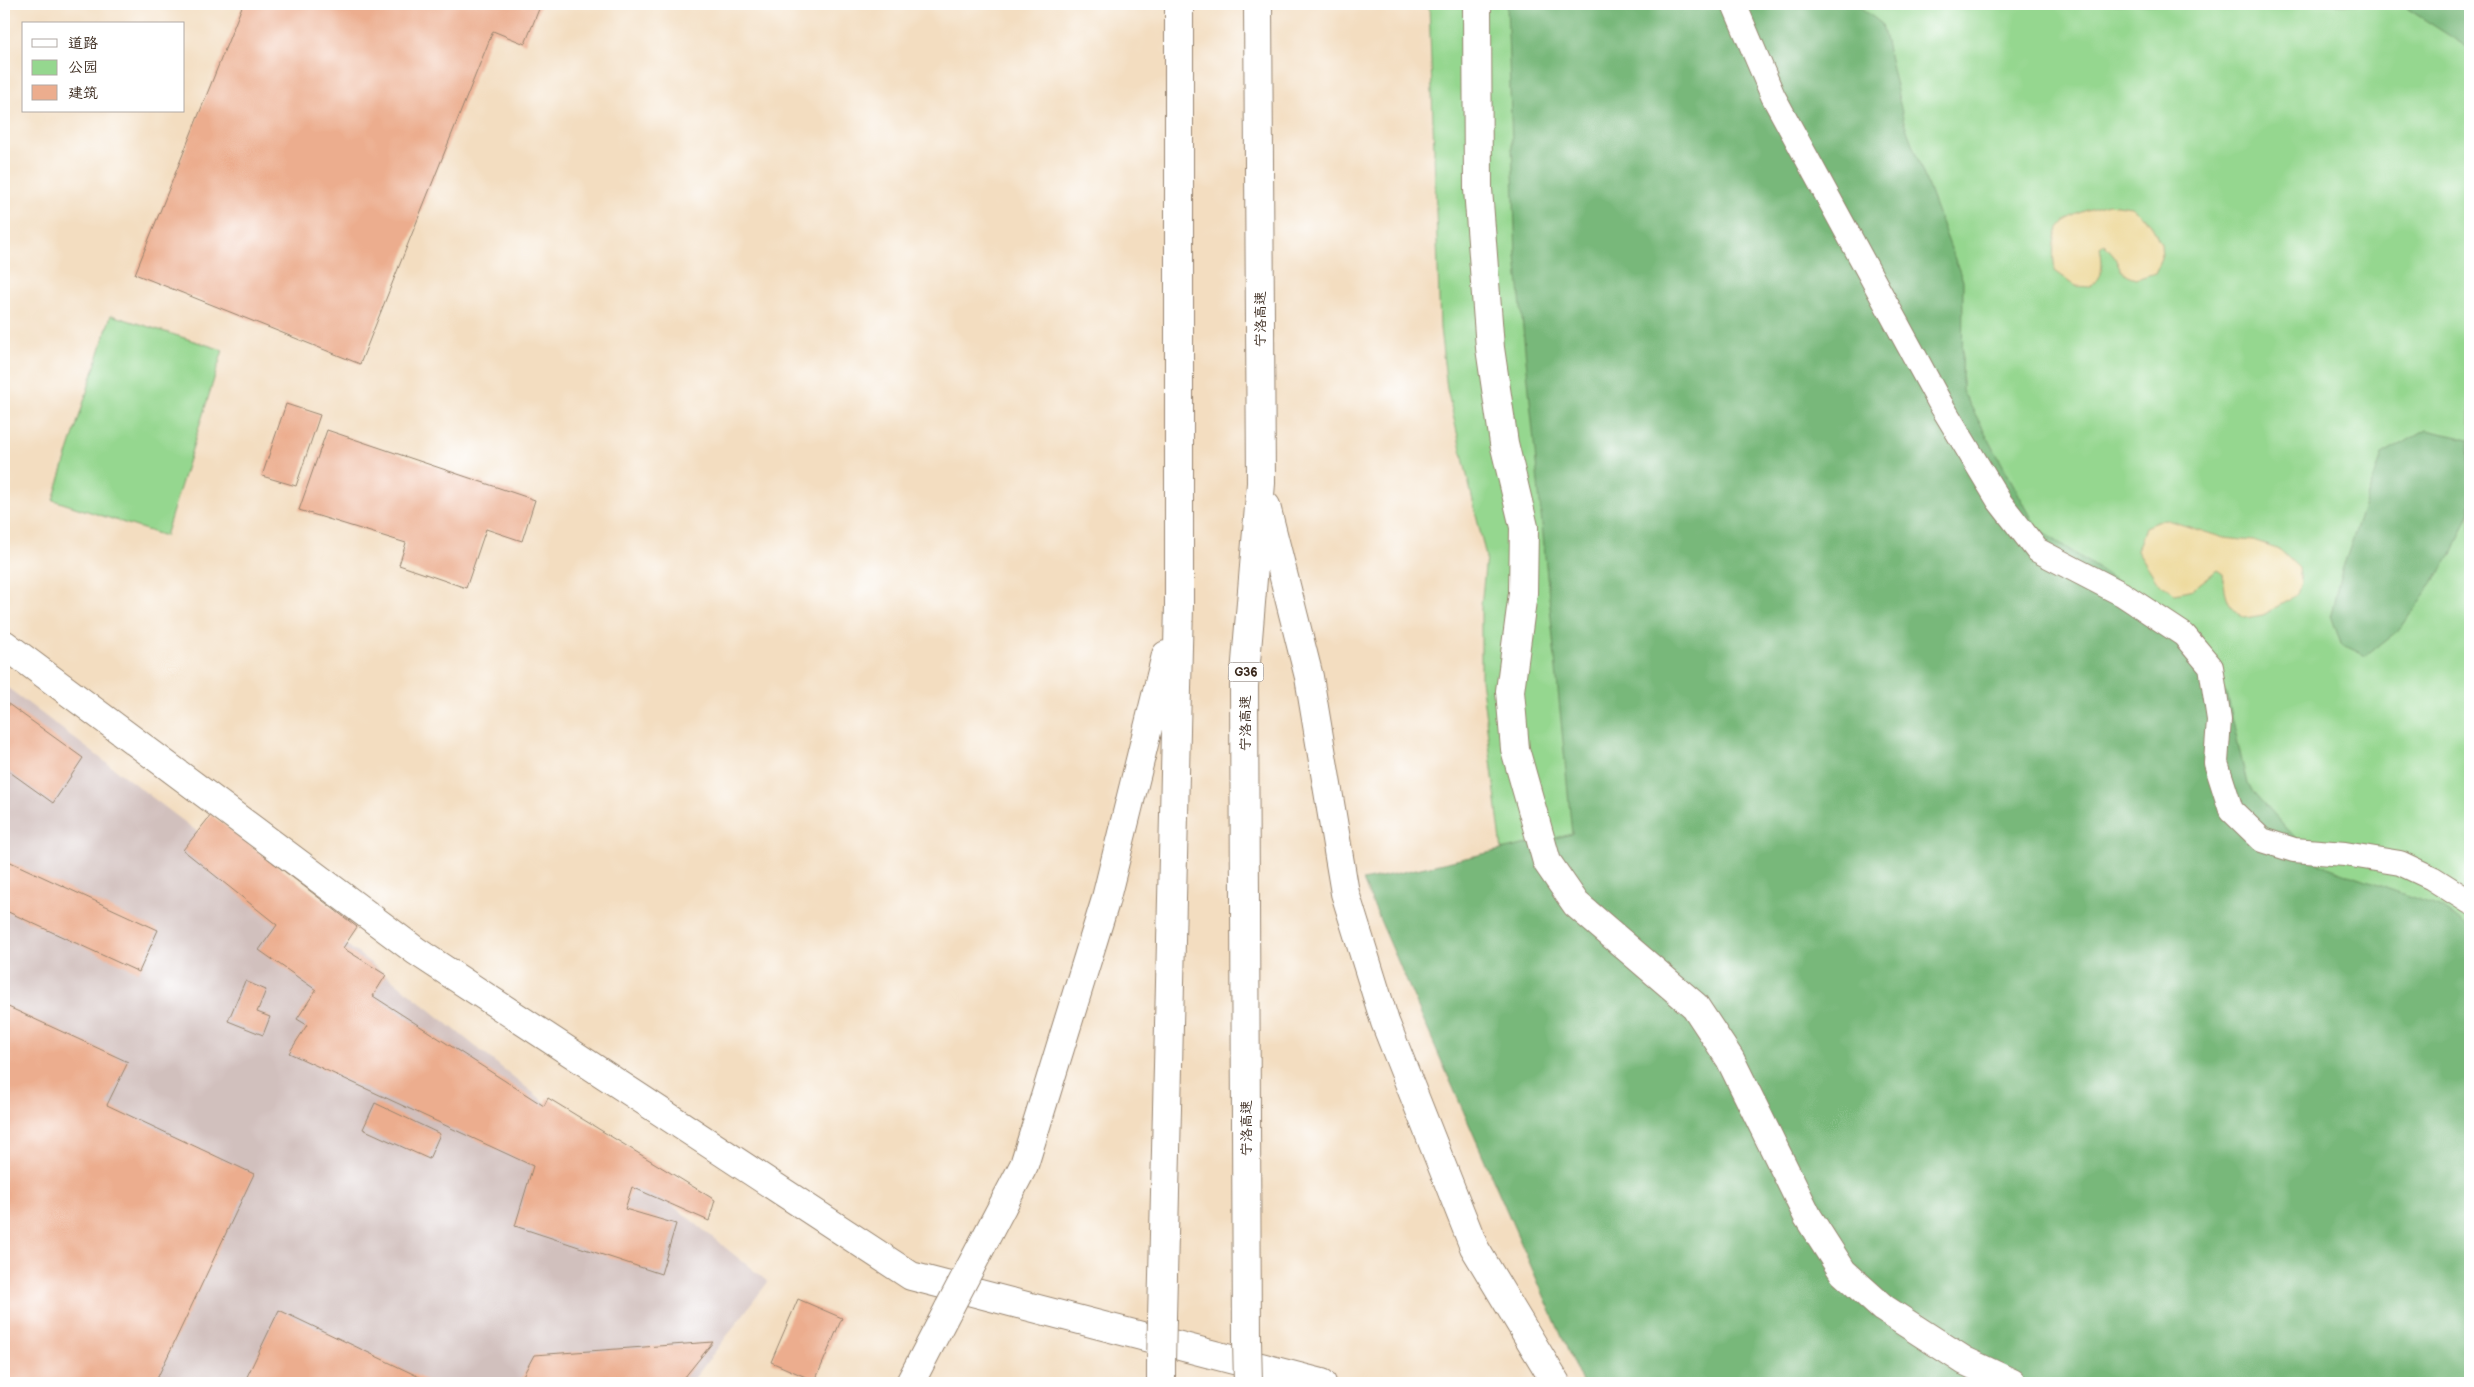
<svg xmlns="http://www.w3.org/2000/svg" width="2474" height="1387" font-family="'Balsamiq Sans','LXGW WenKai TC',sans-serif">
  <style>
    .industrial { fill: #d1c0bd }
    .green { fill: #95d78f; stroke: #688056 }
    .forest { fill: #78b87a; stroke: #5a714c }
    .sand { fill: #eeda9e; stroke: #94825e }
    .building { fill: #ecad8e }
    .lines { fill: none; stroke-linecap: round; stroke-linejoin: round }
    .lane-casing { stroke: #97846f; stroke-width: 26 }
    .street-casing { stroke: #97846f; stroke-width: 30 }
    .highway-casing { stroke: #97846f; stroke-width: 30 }
    .lane { stroke: #fff; stroke-width: 24 }
    .street { stroke: #fff; stroke-width: 28 }
    .highway { stroke: #fff; stroke-width: 28 }
    .highway-bridge-casing { stroke: #97846f; stroke-width: 30; stroke-linecap: butt }
    .highway-bridge { stroke: #fff; stroke-width: 28 }
    .labels { text-anchor: middle; dominant-baseline: central; stroke-width: 4; stroke-linejoin: round; paint-order: stroke }
    .shield { fill: #fff; stroke: #766a62; stroke-width: 1 }
    .shield-label { font-size: 12px; font-weight: bold; fill: #3b2a1e }
    .street-label { font-size: 14px; fill: #3b2a1e; stroke: #fff }
  </style>
  <rect width="100%" height="100%" fill="#fff"/>
  <filter id="ink" filterUnits="userSpaceOnUse"><feTurbulence type="fractalNoise" baseFrequency=".02" numOctaves="2"/><feDisplacementMap in="SourceGraphic" scale="10" xChannelSelector="R" yChannelSelector="G"/><feConvolveMatrix kernelMatrix="1 2 1 2 8 2 1 2 1" color-interpolation-filters="sRGB"/></filter>
  <filter id="wash" filterUnits="userSpaceOnUse"><feTurbulence type="fractalNoise" baseFrequency=".0096" numOctaves="4" result="noise"/><feDisplacementMap in="SourceGraphic" scale="20" xChannelSelector="R" yChannelSelector="G"/><feGaussianBlur stdDeviation="1.12" result="paint"/><feColorMatrix in="noise" values="0 0 0 0 0 0 0 0 0 0 0 0 0 0 0 0 0 1.4 0 .05"/><feComposite in="paint" operator="in"/></filter>
  <g filter="url(#wash)">
    <rect width="100%" height="100%" fill="#f3ddc0"/>
    <path class="industrial" d="M4,685l389,295 375,302 -77,101h-687z"/>
    <path class="green" d="M1429,4h1041v1379l-932,-239 -57,-465v-72l5,-50 -39,-168 -7,-61z
      M111,315l112,35 -58,186 -112,-36z"/>
    <path class="forest" d="M1507,4h349l26,20 22,98 59,159 -1,109 75,138 118,79 72,87 20,90 72,80 120,43 31,19v457h-888l-219,-502 209,-47 -56,-578z
      M2406,4h64v45l-62,-40z
      M2426,430l42,9 2,72 -18,43 -51,74 -35,28 -25,-12 -10,-29 9,-39 42,-121z"/>
    <path class="sand" d="M2109,204l22,3 19,16 11,21 1,14 -7,15 -19,6 -15,-8 -8,-17 -9,-10 -4,3c3,18 4,27 -10,40l-14,-1 -21,-15c-7,-49 10,-56 54,-67z
      M2164,519l60,19 29,3 27,9 19,18 2,14 -4,11 -9,8 -25,14 -18,3c-18,-10 -20,-24 -22,-44l-6,-4 -24,19 -18,4 -17,-10 -21,-33 8,-23z"/>
    <g id="blocks">
      <path class="building" d="M243,4h298l-16,40 -32,-13 -133,333 -225,-90z
        M286,404l34,11 -24,71 -34,-10z
        M327,430l208,70 -13,41 -36,-12 -20,59 -67,-23 7,-22 -107,-33z
        M4,701l79,57 -30,45 -46,-33 -3,4z
        M211,815l146,112 -14,21 43,27 -13,21 171,110 4,-8 167,102 -6,21 -77,-34 -7,22 51,15 -15,50 -146,-48 18,-60 -244,-113 18,-28 -10,-6 19,-29 -57,-40 18,-25 -94,-75z
        M4,859l154,71 -19,42 -135,-62z
        M245,981l21,9 -9,22 13,5 -7,18 -35,-14z
        M4,1005l124,57 -21,43 147,69 -99,209h-151z
        M375,1103l65,31 -11,25 -66,-30z
        M798,1299l44,19 -27,63 -44,-19z
        M279,1310l153,73h-188z
        M713,1342l-33,41h-161l15,-28z"/>
    </g>
  </g>
  <g filter="url(#ink)">
    <use href="#blocks" fill-opacity="0" stroke="#97846f" stroke-width="1"/>
    <g class="lines">
      <defs>
        <path id="lane" d="M1734,4l39,92 167,307 59,98 38,49 85,44 62,41 27,32 8,53 -3,43 15,47 31,30 32,10 51,4 55,9 32,15 38,24"/>
        <path id="street" d="M1477,4l1,185 12,159 14,95 20,84 -1,66 -13,98 5,58 32,113 29,42 119,102 35,53 78,158 35,55 40,36 82,53 47,22
          M4,644l412,307 495,325 411,107"/>
        <path id="highway" d="M1266,506l43,171 36,216 40,129 89,225 82,136
          M970,1268l54,-103 81,-263 61,-247
          M1162,1318l17,-713v-601
          M1247,1341l-3,-655 17,-203 -3,-479
          M910,1383l39,-75
          M1161,1383v-19"/>
      </defs>
      <use href="#lane" class="lane-casing"/>
      <use href="#street" class="street-casing"/>
      <use href="#highway" class="highway-casing"/>
      <use href="#lane" class="lane"/>
      <use href="#street" class="street"/>
      <use href="#highway" class="highway"/>
      <defs>
        <path id="highway-bridge" d="M949,1308l21,-40
          M1247,1341l1,42
          M1161,1364l1,-46"/>
      </defs>
      <use href="#highway-bridge" class="highway-bridge-casing"/>
      <use href="#highway-bridge" class="highway-bridge"/>
    </g>
  </g>
  <g class="labels">
    <rect class="shield" x="1228.5" y="662.5" width="35" height="19" rx="4"/>
    <g class="shield-label">
      <text x="1246" y="672">G36</text>
    </g>
    <g class="street-label">
      <text transform="translate(1260 319) rotate(-90)">宁洛高速</text>
      <text transform="translate(1245 723) rotate(-90)">宁洛高速</text>
      <text transform="translate(1246 1128) rotate(-90)">宁洛高速</text>
    </g>
  </g>
  <rect width="2474" height="1387" fill="none" stroke="#fff" stroke-width="20"/>
  <rect x="22" y="22" width="162" height="90" fill="#ffffff" stroke="#b1aaa5"/>
  <rect x="32" y="39" width="25" height="8" fill="#ffffff" stroke="#b1aaa5"/>
  <text x="68" y="48" font-size="15" fill="#3b2a1e">道路</text>
  <rect x="32" y="60" width="25" height="15" fill="#95d78f" stroke="#b1aaa5"/>
  <text x="68" y="72" font-size="15" fill="#3b2a1e">公园</text>
  <rect x="32" y="85" width="25" height="15" fill="#ecad8e" stroke="#b1aaa5"/>
  <text x="68" y="98" font-size="15" fill="#3b2a1e">建筑</text>
</svg>
